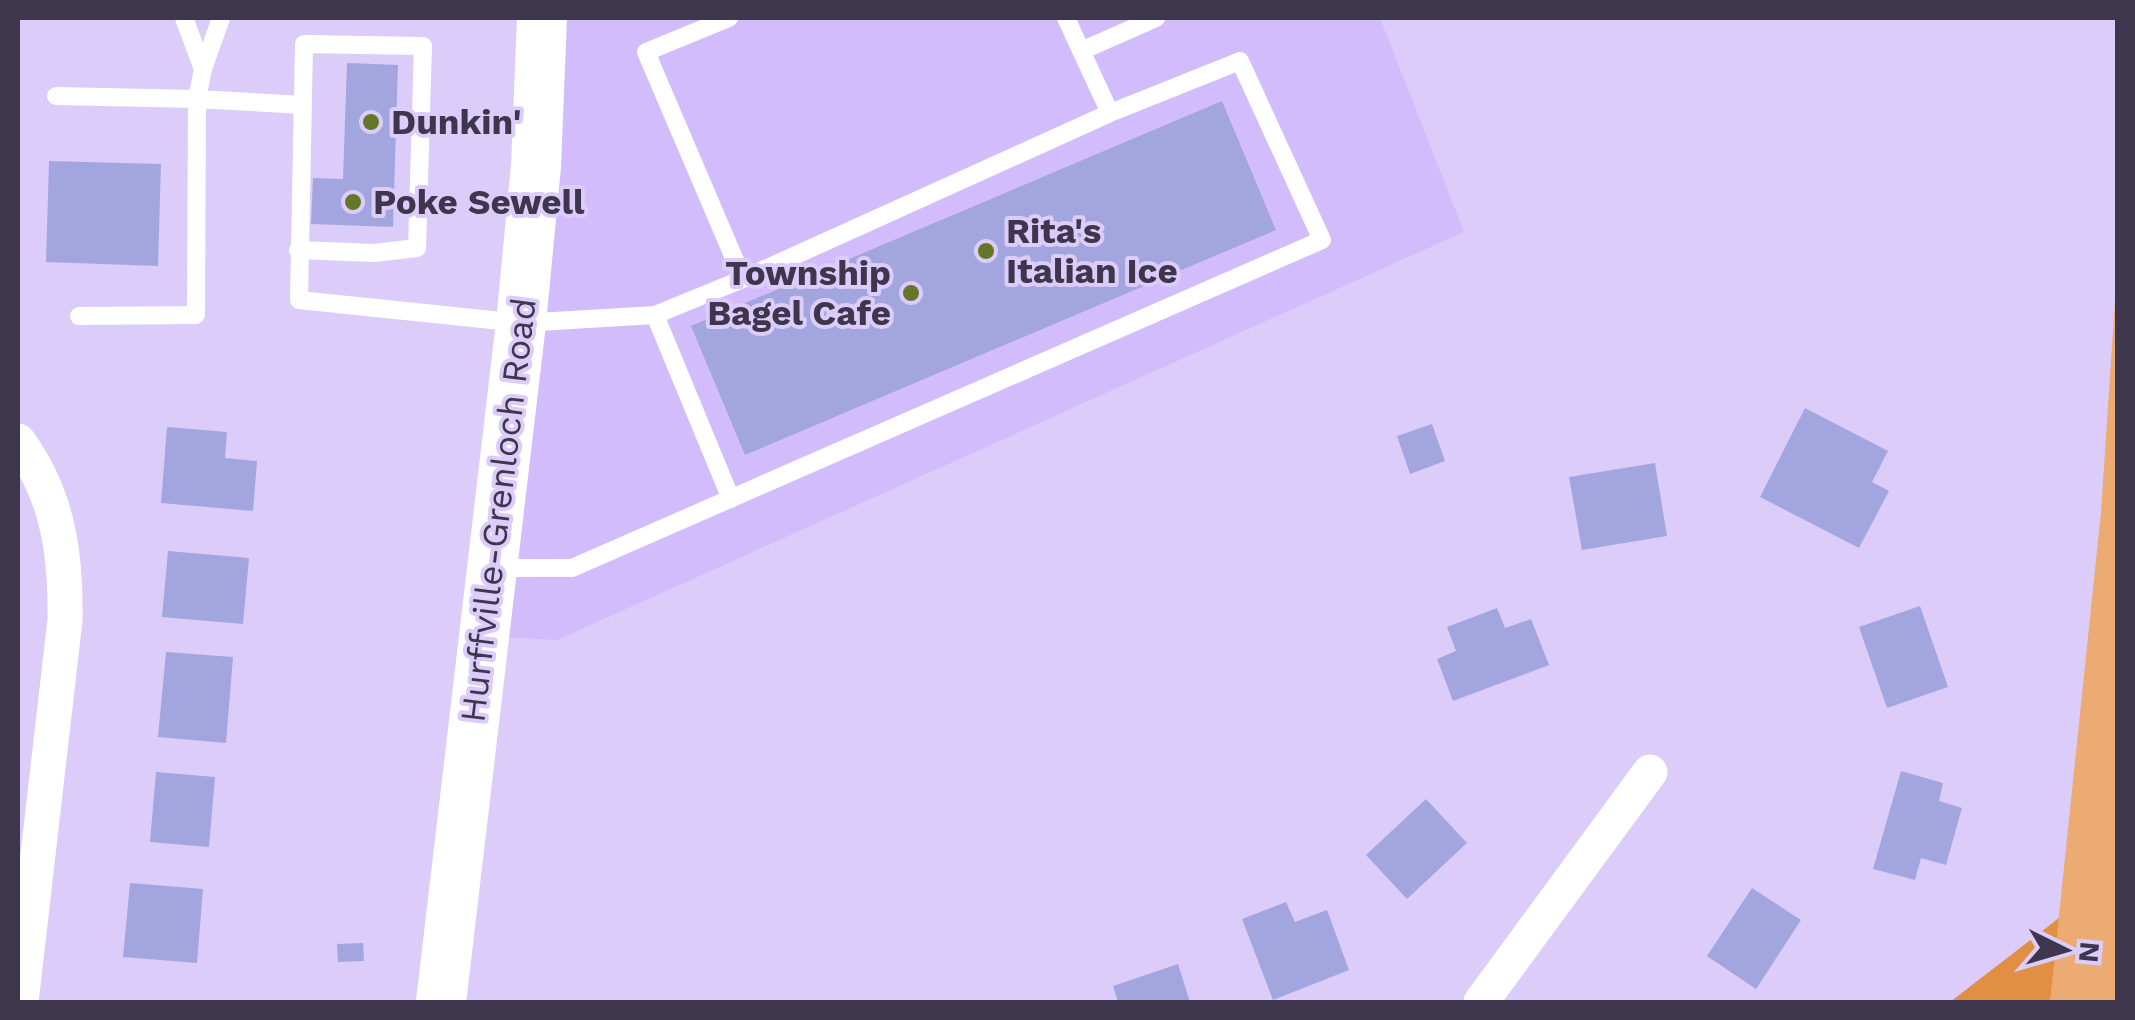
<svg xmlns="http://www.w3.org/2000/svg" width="2135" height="1020" font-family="'Work Sans',sans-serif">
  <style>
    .built { fill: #d3bcfb }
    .green { fill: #ecab72 }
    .forest { fill: #e08f43 }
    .building { fill: #a3a6de }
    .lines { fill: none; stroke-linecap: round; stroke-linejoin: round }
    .lane { stroke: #fff; stroke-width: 18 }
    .street { stroke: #fff; stroke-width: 35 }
    .secondary { stroke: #fff; stroke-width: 50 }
    .poi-dot { fill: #647726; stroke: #dcccf9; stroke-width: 4 }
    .labels { text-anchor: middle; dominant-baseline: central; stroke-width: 8; stroke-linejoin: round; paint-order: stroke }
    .poi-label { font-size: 35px; font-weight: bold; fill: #3e364d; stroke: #dcccf9; text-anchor: start }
    .street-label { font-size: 35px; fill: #3e364d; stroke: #dcccf9 }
  </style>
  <rect width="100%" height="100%" fill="#dcccf9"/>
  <path class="built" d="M542,18h838l84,214 -907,408 -75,-4z"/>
  <path class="green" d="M2117,270v732h-67l51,-490z"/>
  <path class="forest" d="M2059,918l-9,84h-100z"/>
  <path class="building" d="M347,63l51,2 -5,162 -82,-3 2,-46 30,1z
    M1222,101l54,129 -531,225 -54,-129z
    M49,161l112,3 -3,102 -112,-4z
    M1805,408l83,43 -16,31 17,9 -30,57 -99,-51z
    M1432,424l13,37 -35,13 -13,-38z
    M167,427l60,5 -2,26 32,3 -4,50 -92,-8z
    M1655,463l12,73 -85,14 -13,-73z
    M168,551l81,7 -6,66 -81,-7z
    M1920,606l28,81 -61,21 -28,-81z
    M1497,608l8,20 26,-9 18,46 -96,36 -16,-42 19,-8 -9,-24z
    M166,652l67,5 -7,86 -68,-6z
    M1901,771l42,12 -4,18 23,7 -16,57 -25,-7 -6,22 -42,-11z
    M156,772l59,5 -6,70 -59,-5z
    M1426,799l41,44 -60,56 -41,-44z
    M130,883l73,6 -6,74 -74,-6z
    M1752,888l49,32 -45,69 -49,-33z
    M1286,902l9,20 32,-12 22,60 -76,30 -31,-81z
    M363,943l1,18 -26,1 -1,-18z
    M1178,964l12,38h-72l-5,-16z"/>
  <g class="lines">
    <path class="lane" d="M184,18l19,51 18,-51
      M729,18l-83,34 97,227
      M1081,51l75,-33
      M56,96l141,3 6,-30
      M298,250l76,3 43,-5 6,-202 -119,-2 -5,256 222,23 134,-8 88,-36 367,-166 -44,-95
      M655,315l76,184
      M79,316l117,-1 1,-216 106,6
      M493,568h79l750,-328 -82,-179 -130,52"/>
    <path class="street" d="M18,441c40,54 48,113 47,179l-44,382
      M1481,1002l169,-230"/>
    <path class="secondary" d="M441,1002l80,-679 15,-157 6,-148"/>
  </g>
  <g class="poi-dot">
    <circle cx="371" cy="122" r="10"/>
    <circle cx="353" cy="202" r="10"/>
    <circle cx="986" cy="251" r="10"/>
    <circle cx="911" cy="293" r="10"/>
  </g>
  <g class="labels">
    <g class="poi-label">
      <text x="391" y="122">Dunkin'</text>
      <text x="373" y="202">Poke Sewell</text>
      <text x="1006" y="231">Rita's<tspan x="1006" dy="40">Italian Ice</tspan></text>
      <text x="891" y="273" text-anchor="end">Township<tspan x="891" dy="40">Bagel Cafe</tspan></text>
    </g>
    <g class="street-label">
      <text transform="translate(498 510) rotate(-83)">Hurffville-Grenloch Road</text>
    </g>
  </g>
  <rect width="2135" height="1020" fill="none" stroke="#3e364d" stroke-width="40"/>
  <g transform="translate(2065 950) rotate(95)" stroke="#dcccf9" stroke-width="8" paint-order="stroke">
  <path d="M0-8L18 38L0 25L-18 38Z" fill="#3e364d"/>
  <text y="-15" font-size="28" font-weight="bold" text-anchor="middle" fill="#3e364d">N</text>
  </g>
</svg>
